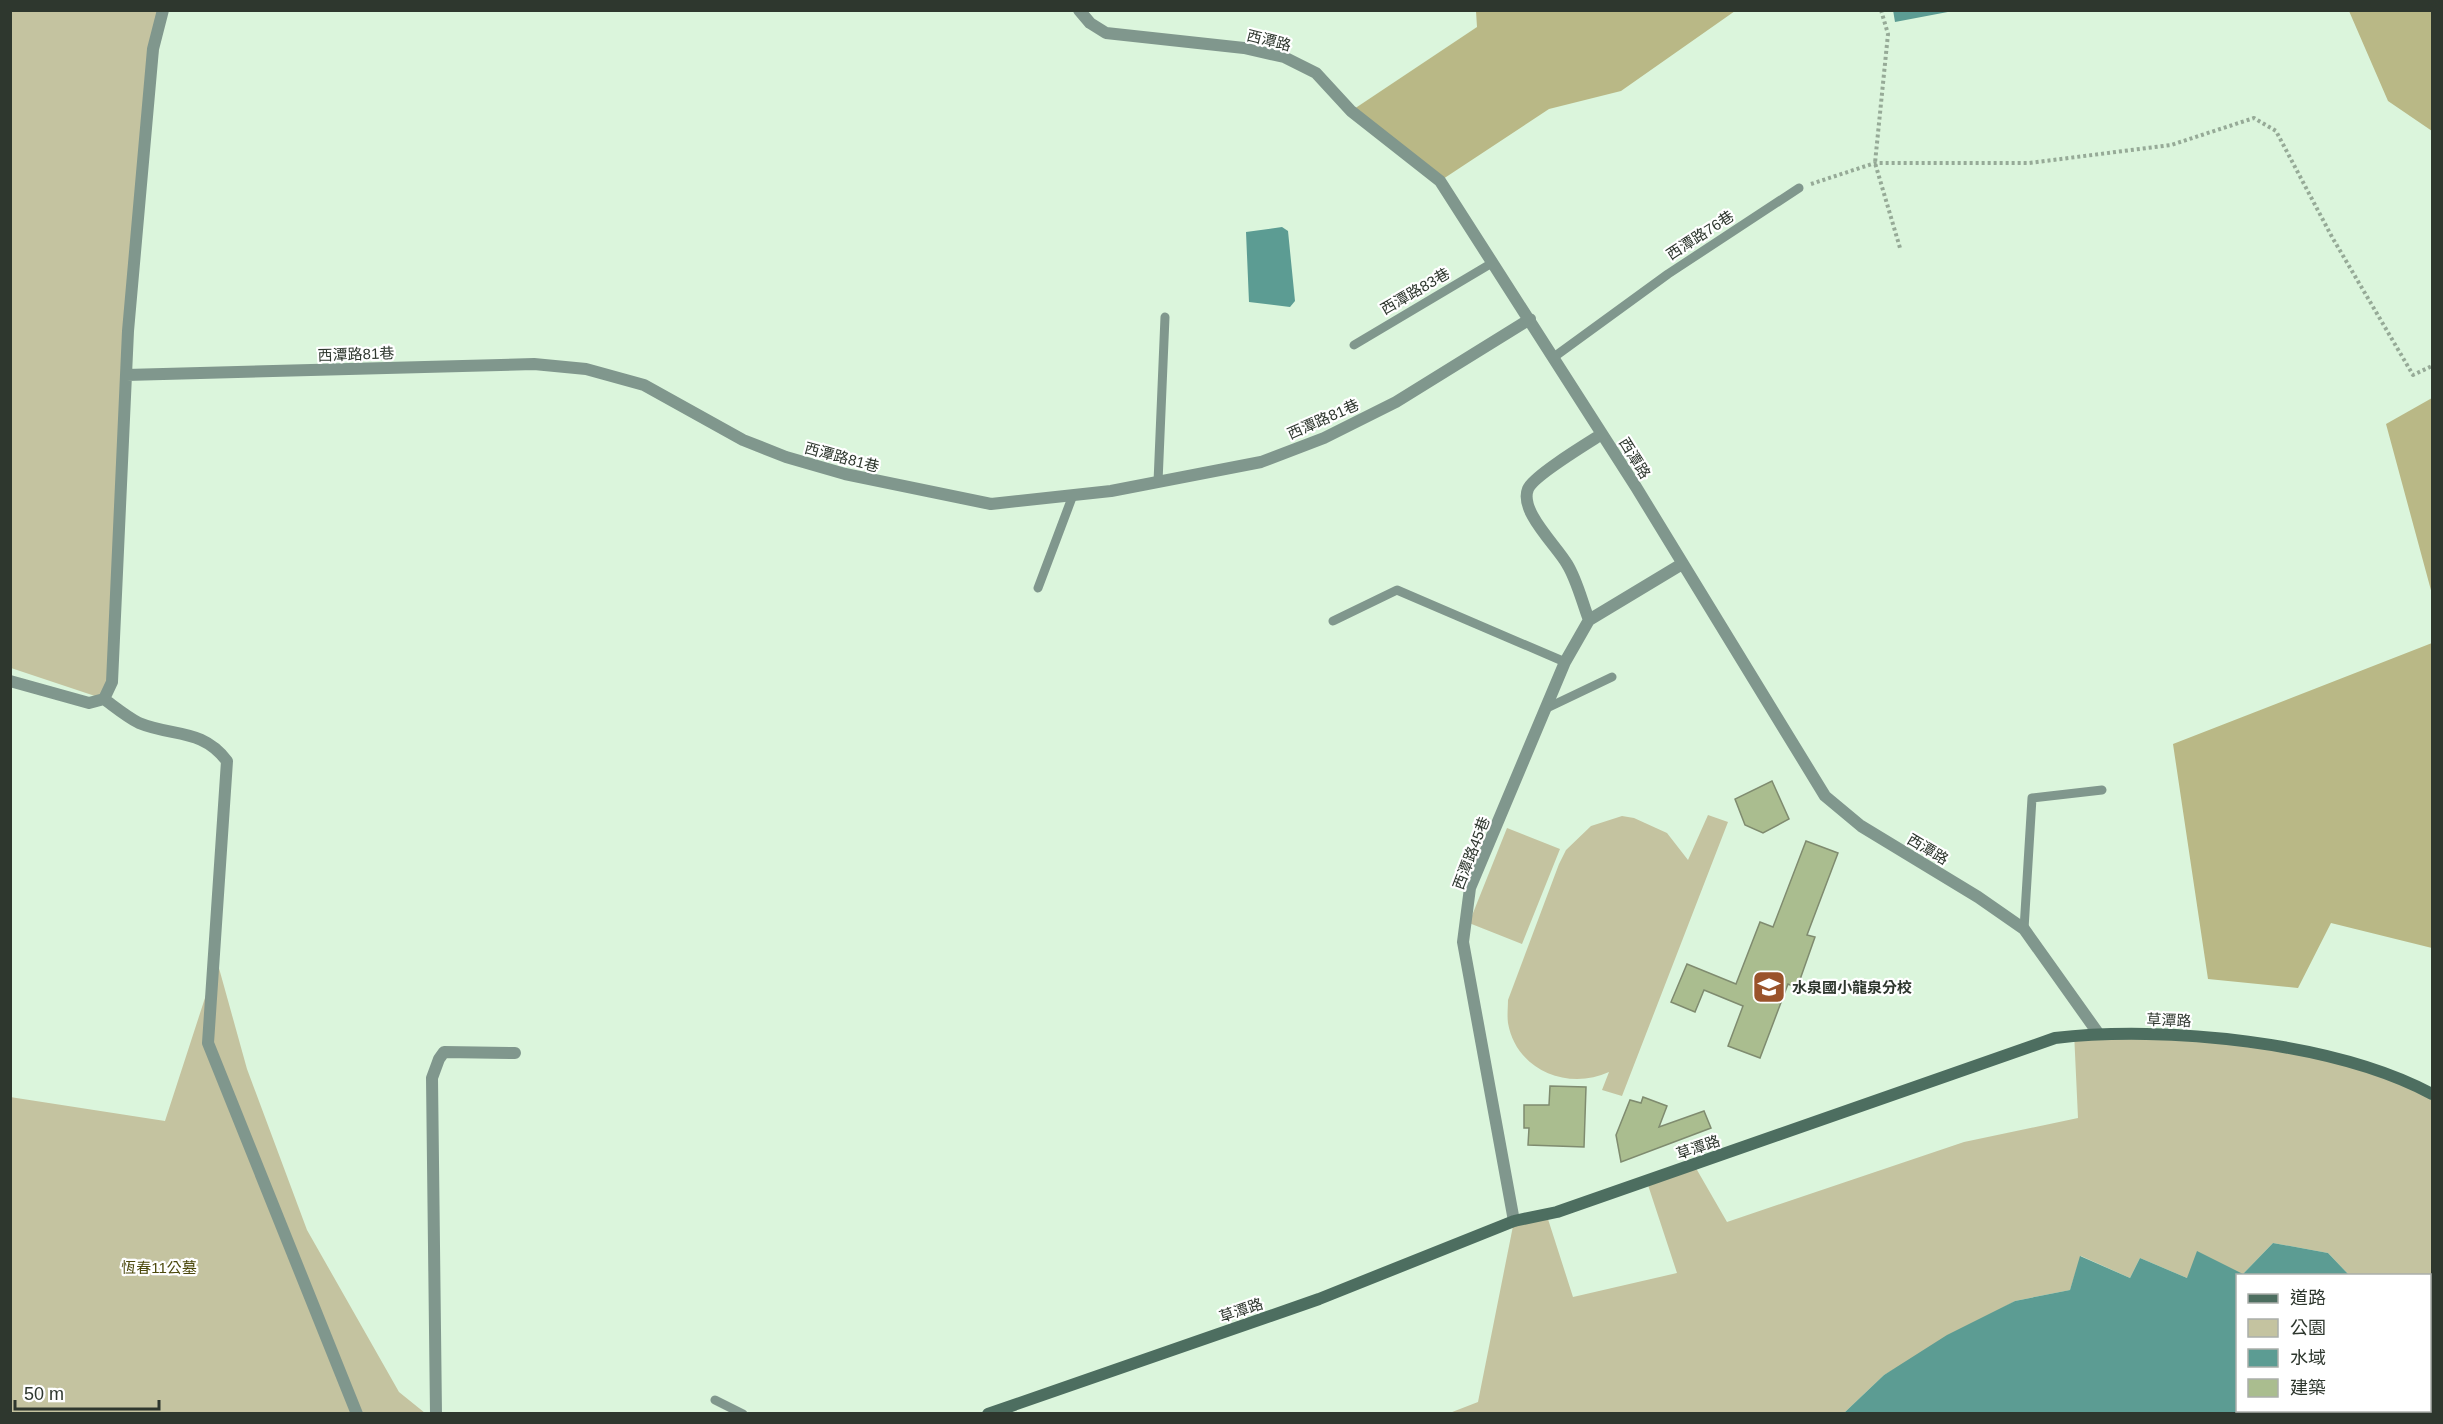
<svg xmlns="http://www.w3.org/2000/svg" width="2443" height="1424" font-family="Helvetica,'Noto Sans TC',sans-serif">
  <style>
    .green { fill: #c4c3a0 }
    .forest { fill: #b9b886 }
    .water { fill: #5c9c93 }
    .building { fill: #aabd8f; stroke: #7f8b6f; stroke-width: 1.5 }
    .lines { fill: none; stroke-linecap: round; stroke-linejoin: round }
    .path { stroke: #96aa97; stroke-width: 4; stroke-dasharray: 3 3; stroke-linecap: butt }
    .lane { stroke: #80978d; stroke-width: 9 }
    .street { stroke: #80978d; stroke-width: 12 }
    .secondary { stroke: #4d6e60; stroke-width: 12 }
    .labels { text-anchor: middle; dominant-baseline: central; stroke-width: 4.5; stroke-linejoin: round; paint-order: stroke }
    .street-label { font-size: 15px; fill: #2e372e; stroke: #fff }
    .poi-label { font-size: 15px; font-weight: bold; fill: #2e372e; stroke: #fff; text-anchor: start }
    .park-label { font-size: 15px; fill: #4c490d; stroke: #fff }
  </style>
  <rect width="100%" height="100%" fill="#dbf5dc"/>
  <path class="green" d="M11,11h152l-27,237 -24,434 -8,17 -93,-31z
    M1708,815l20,7 -106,274 -20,-6 7,-18c-41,19 -93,-2 -101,-49 -1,-8 0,-16 0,-23l51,-136 7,-14 25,-24 31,-10 12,2 33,15 21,27z
    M1507,828l53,21 -38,95 -53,-21z
    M217,961l30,108 60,161 92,162 26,21h-414l-1,-316 155,24z
    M2074,1032l113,3 126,18 119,42v217h-2v-36l-81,-1 -21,-22 -55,-10 -30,31 -56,4 -47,-20 -10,20 -49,-22 -11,34 -55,11 -131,74 -40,38 -397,1 31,-12 36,-181 33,-5 26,81 104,-24 -31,-94 47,-16 34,59 237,-80 114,-24z"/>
  <path class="forest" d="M1476,11h259l-114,80 -72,18 -109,72 -89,-70 126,-84z
    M2349,11h83v120l-44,-30z
    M2432,398v196l-46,-170z
    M2432,643v305l-101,-25 -33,65 -90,-9 -35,-235z"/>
  <path class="water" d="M1893,10h60v1l-58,11z
    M1282,227l6,4 7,70 -5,6 -41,-5 -3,-70z
    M2273,1243l55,10 21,22 -111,1v134h192v-98h2v101h-588l40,-38 63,-40 68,-34 55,-11 10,-34 50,22 10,-20 47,20 10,-27 46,23z"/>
  <path class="building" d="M1772,781l17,38 -26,14 -18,-8 -10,-26z
    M1806,841l32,12 -31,82 8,2 -18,51 -9,-4 -28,74 -32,-12 15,-40 -39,-16 -9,22 -24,-10 16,-38 49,20 24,-62 13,5z
    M1550,1086l36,1 -2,60 -56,-2 1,-17h-5v-23h25z
    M1643,1097l24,9 -8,21 45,-16 7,17 -90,34 -5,-27 14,-35 11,3z"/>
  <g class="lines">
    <path class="path" d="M1881,10l7,24 -13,129 25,85
      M1811,184l64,-21h154l142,-18 83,-27 22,13 56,106 81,138 19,-9"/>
    <path class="lane" d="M1354,345l138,-82
      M1554,357l114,-83 131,-86
      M1158,482l7,-165
      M1038,588l35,-93
      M1333,621l64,-31 168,72
      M1547,708l65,-31
      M2024,929l8,-131 70,-8
      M715,1400l28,14"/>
    <path class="street" d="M1079,10l11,13 16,10 138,15 40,9 32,16 35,38 89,70 196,306 189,309 36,30 117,71 46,32 74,104
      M126,375l408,-11 52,5 58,16 99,55 43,17 59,17 146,30 120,-13 150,-29 63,-24 72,-36 134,-83
      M1589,620c-7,-18 -12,-40 -22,-56 -11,-19 -48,-53 -39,-75 5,-13 60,-46 74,-55
      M10,681l79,22 15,-4 8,-17 16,-351 25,-282 10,-39
      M104,699c11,8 23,18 35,24 34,14 63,5 88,38l-19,282 149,371
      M1514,1221l-51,-279 7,-54 95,-226 24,-42 93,-56
      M436,1414l-4,-336 7,-19 5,-7 71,1"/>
    <path class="secondary" d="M988,1414l331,-115 195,-78 43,-9 498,-174c109,-13 280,4 377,56"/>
  </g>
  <defs>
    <symbol id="school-square" viewBox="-11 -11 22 22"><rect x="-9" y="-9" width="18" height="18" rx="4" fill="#9a532b" stroke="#fff"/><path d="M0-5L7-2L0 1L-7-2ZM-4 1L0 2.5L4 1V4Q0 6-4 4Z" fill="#fff"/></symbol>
  </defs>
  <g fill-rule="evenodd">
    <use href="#school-square" x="1750" y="968" width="38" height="38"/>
  </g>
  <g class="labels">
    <g class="street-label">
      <text transform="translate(1269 40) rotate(14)">西潭路</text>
      <text transform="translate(1700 235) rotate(-33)">西潭路76巷</text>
      <text transform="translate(1415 291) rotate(-30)">西潭路83巷</text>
      <text transform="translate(356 354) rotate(-2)">西潭路81巷</text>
      <text transform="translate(1323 419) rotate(-24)">西潭路81巷</text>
      <text transform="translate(842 457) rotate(15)">西潭路81巷</text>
      <text transform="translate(1635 458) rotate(58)">西潭路</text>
      <text transform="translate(1928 849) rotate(31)">西潭路</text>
      <text transform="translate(1471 853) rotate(-69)">西潭路45巷</text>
      <text transform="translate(2169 1020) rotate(2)">草潭路</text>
      <text transform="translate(1698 1147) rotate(-19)">草潭路</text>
      <text transform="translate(1241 1310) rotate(-19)">草潭路</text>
    </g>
    <g class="poi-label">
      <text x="1792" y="987">水泉國小龍泉分校</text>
    </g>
    <g class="park-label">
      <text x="159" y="1267">恆春11公墓</text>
    </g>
  </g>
  <rect width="2443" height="1424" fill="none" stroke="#2e372e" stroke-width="24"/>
  <rect x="2236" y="1274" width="195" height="138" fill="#ffffff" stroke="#abafab" stroke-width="1.5"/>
  <rect x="2248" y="1294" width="30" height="9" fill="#4d6e60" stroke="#abafab" stroke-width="1.5"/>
  <text x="2290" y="1304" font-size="18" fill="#2e372e">道路</text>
  <rect x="2248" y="1319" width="30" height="18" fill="#c4c3a0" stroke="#abafab" stroke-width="1.5"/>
  <text x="2290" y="1334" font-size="18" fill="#2e372e">公園</text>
  <rect x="2248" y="1349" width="30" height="18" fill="#5c9c93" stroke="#abafab" stroke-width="1.5"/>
  <text x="2290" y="1364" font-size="18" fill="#2e372e">水域</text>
  <rect x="2248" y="1379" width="30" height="18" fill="#aabd8f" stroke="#abafab" stroke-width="1.5"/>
  <text x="2290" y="1394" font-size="18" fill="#2e372e">建築</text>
  <path d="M15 1400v9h144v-9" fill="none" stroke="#2e372e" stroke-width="3"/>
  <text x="24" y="1400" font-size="18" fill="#2e372e" stroke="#ffffff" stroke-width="4.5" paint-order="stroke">50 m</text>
</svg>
